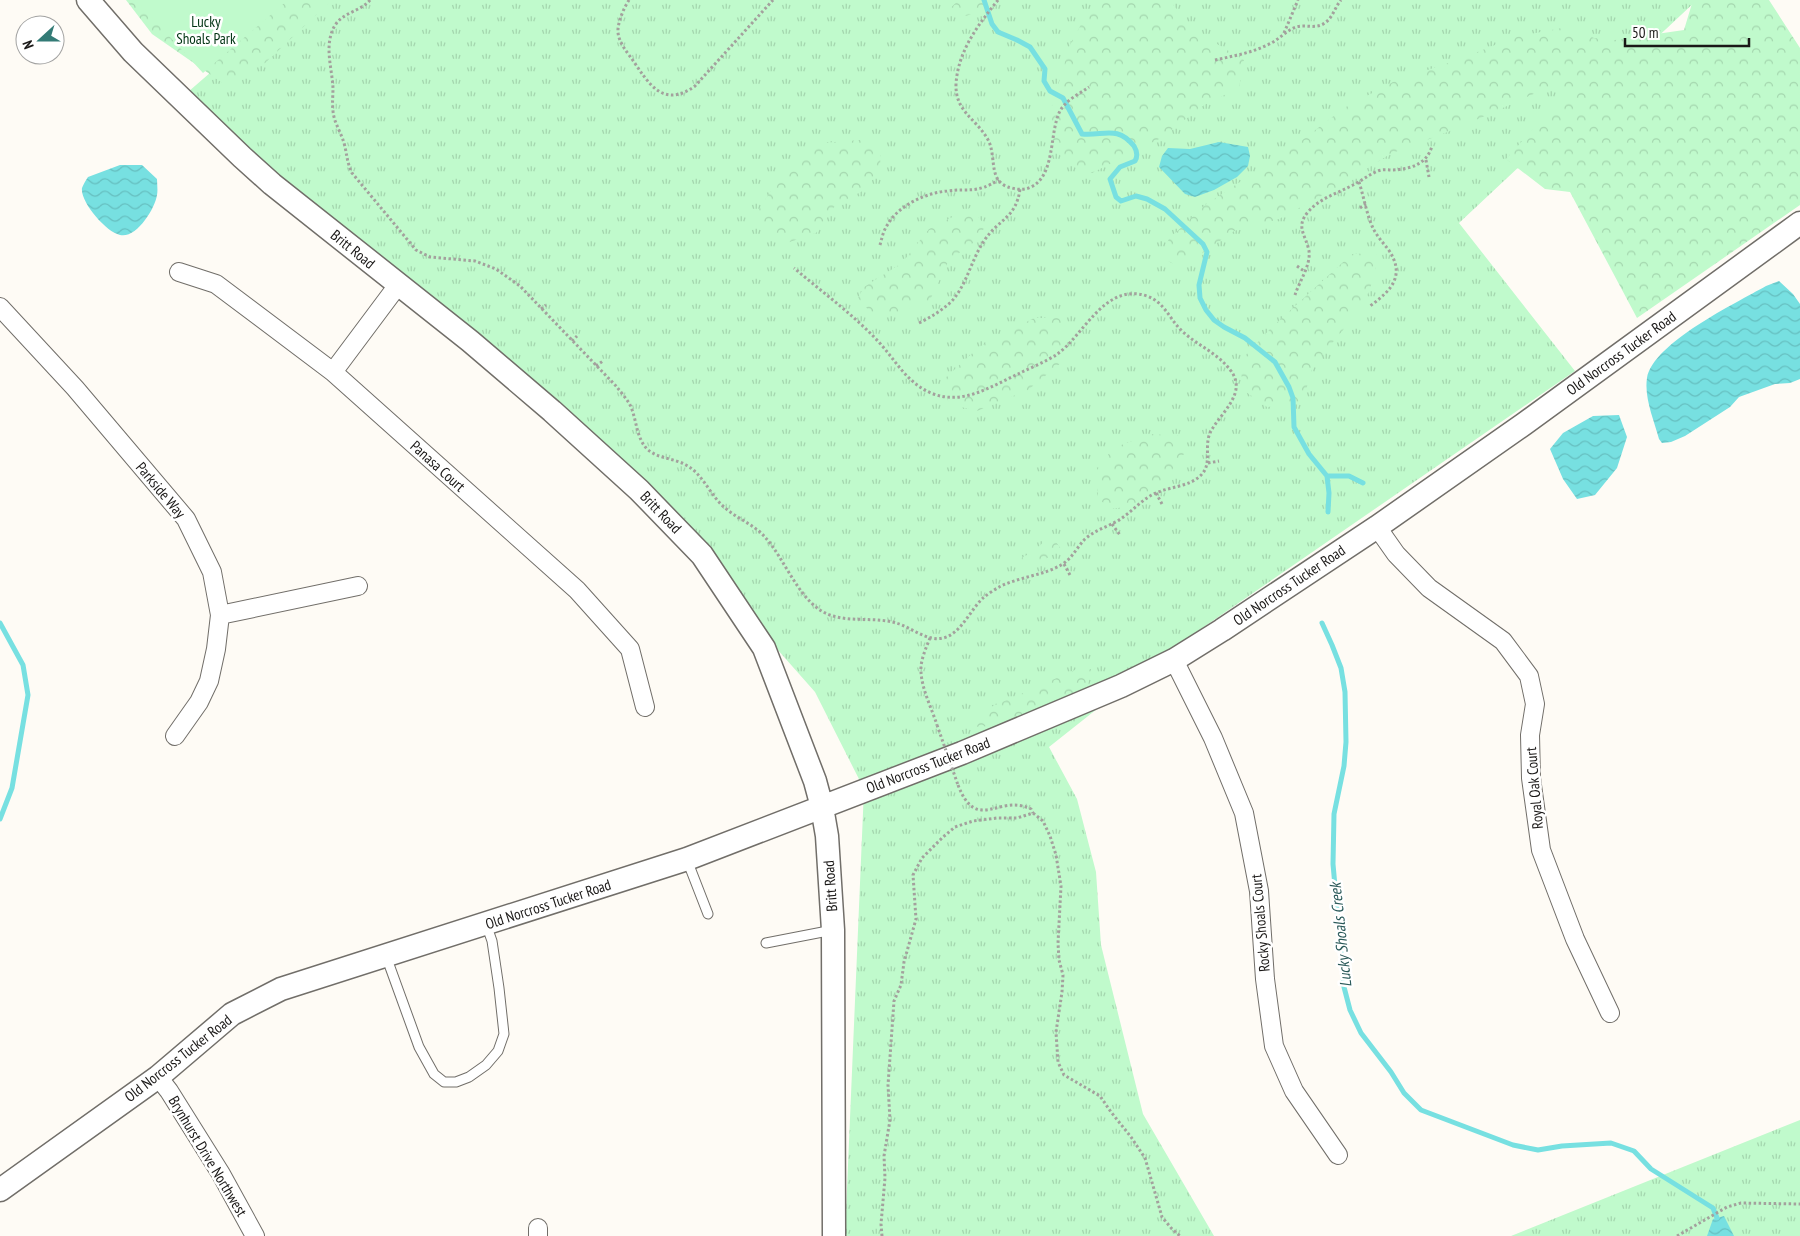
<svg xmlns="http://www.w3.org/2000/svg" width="1800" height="1236" font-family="'PT Sans Narrow',sans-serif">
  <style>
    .grass { fill: url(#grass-tufts) }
    .forest { fill: url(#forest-crowns) }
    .park { fill: #c0facc }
    .water { fill: url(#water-waves) }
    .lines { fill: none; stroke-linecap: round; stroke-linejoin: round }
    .stream { stroke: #77e0e1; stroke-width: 5 }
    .service-casing { stroke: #716e69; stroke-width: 11 }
    .minor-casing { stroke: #716e69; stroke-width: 20 }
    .tertiary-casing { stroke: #716e69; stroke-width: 25 }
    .path { stroke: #a3a19d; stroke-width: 3; stroke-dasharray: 2.5 2.5; stroke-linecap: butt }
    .service { stroke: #fff; stroke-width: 9 }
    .minor { stroke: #fff; stroke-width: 18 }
    .tertiary { stroke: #fff; stroke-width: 22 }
    .path-bridge { stroke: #a3a19d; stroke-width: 3; stroke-dasharray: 2.5 2.5; stroke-linecap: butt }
    .labels { text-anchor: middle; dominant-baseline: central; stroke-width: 5; stroke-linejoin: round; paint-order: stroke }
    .park-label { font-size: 15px; fill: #003313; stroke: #fff }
    .street-label { font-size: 15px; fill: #1a1817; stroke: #fff }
    .water-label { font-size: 16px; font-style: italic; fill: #2a5959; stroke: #fff }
  </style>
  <defs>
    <pattern id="grass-tufts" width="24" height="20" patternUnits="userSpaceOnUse" patternTransform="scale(1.25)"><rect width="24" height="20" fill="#c0facc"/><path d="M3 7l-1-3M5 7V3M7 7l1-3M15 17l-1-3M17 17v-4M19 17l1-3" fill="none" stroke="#a4d6ae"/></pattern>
    <pattern id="forest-crowns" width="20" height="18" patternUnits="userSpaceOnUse" patternTransform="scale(1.25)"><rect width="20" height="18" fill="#c0facc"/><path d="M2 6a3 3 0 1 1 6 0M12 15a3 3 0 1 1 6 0" fill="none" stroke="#a4d6ae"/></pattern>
    <pattern id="water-waves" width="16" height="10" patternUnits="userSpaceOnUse" patternTransform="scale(1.25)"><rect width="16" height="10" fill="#77e0e1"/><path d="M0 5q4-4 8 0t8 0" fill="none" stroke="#66bfc0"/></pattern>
  </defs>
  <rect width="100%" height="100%" fill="#fefbf5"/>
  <path class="grass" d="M294,0h1403l-238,223 116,148 -396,273 -130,103 28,52 19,73 5,73 42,169 71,122h-369l19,-447 -49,-97 -100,-113 -199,-213 -219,-148 -124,-113z
    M1800,1120v116h-289z"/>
  <path class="forest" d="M126,0h206l-67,63 -41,21 -72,-50z
    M959,0h51l-44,16 -19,-5z
    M1103,0h66l26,31 49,29 -5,28 -35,17 -43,33 -69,35 -23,-8 -18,-20 -2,-29 21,-71 16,-30z
    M1693,0h76l31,48v157l-163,113 -67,-126 -25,-3 -39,-30 56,-62 -4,-14 -100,45 -68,26 -54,34 -57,31 -45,12 -53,37 -13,-7 -4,-13 5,-9 36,-34 87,-57 52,-40 49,-26 72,-25 50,-20 52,-10 27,11 21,2 69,-10z
    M860,140l21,6 -1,22 -14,21 -31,17 -19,27 -35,12 -15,-15 -8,-19 32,-51 32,-17z
    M970,208l16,18 -14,18 -23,16 -19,40 -34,15 -25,-2 -13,-15 6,-11 38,-24 27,-34z
    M1377,253l-2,22 -12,31 -50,60 -11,38 -35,3 -25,-18 -1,-29 31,-33 80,-73z
    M1034,318h30l-2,44 -34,28 -51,21 -28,-7 -7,-23 37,-34z
    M1151,434l34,2 1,15 -37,53 -39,5 -12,-11 -1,-28 16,-22z
    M1051,535l10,14 -20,13 -23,-2 16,-9z
    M1091,669l-4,22 -54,22 -41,13 -21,1 4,-13 100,-44z"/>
  <path class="park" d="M136,0h152l-85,73z"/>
  <path class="water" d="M1219,142l29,5 2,9 -2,10 -11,11 -23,13 -19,7 -10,-3 -26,-27 3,-11 6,-8 22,1z
    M120,165h22l15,14c0,5 1,11 0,16 -2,14 -21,44 -37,40 -14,-3 -40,-33 -38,-47 1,-3 4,-8 6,-11z
    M1779,281l14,13 7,10v75l-10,4 -15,1 -36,13 -9,10 -45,29 -14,6 -9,1 -3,-4c-5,-19 -15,-41 -12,-61 6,-35 89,-75 119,-92z
    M1619,415l8,22 -10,31 -22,27 -18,4 -14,-20 -13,-30 13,-16 30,-17z
    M1724,1216l10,20h-27l6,-17z"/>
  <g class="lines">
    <path class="stream" d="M984,0l8,24 6,8 19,8 13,7 15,22 -1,12 6,10 13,7 19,36c22,2 35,-9 52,12 3,5 4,10 1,15l-15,6 -10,12 6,18 5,4 15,-5 11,3 18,10 38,35 4,8 -8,33 1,13 6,12 8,10 10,7 21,11 30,24 14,25 4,11 1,29 15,27 18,22 2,17 -1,19
      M1327,476h22l14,7
      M0,623l23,42 5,30 -16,93 -12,31
      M1322,623l10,22 9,23 4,24 1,50 -2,24 -10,48 -1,50 11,123 6,23 11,23 30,39 13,21 17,17 92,35 25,5 24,-4 49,-3 23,8 17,18 62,39 4,10"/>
    <defs>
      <path id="service" d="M687,860l21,54
        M766,943l67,-13
        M386,956l33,91 15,27 10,8h12l13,-5 17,-12 12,-14 6,-17 -5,-46 -7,-47 -6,-17"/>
      <path id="minor" d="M179,272l37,12 117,88 244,218 53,59 15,58
        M0,307l75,81 111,131 26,53 8,43 -4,34 -7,32 -10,21 -24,34
        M333,372l65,-87
        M1377,527l19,27 33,34 74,53 26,35 6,28 -5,31 1,43 10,72 34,89 35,74
        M220,615l138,-29
        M1174,660l39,78 31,75 15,78 6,88 9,67 20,45 44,64
        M158,1077l11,14 52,83 34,62
        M538,1236v-8"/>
      <path id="tertiary" d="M88,0l45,52 109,105 30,27 198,157 82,70 87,79 63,65 62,93 51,133 7,26 5,29 6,94 1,306
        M0,1190l158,-113 74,-63 49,-25 406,-130 275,-106 159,-67 53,-26 48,-30 155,-103 147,-103 276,-201"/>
    </defs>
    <use href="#service" class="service-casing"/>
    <use href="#minor" class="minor-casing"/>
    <use href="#tertiary" class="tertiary-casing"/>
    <path class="path" d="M370,0c-10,12 -28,12 -36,27 -10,19 -2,41 -1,61 0,7 -1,15 0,23 1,12 8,21 11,32 3,11 3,20 8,30l64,77 14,7 45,4 21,8 24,17 96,100c4,5 9,11 13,17 8,14 6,33 18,46 11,10 27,9 39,16 17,9 24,30 38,42 12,11 29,17 40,29 22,23 36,71 69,80 21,6 44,1 63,7 15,4 31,19 47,15 18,-4 27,-28 40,-40 5,-4 12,-9 18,-12 19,-9 43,-11 60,-21 11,-6 16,-18 24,-26 11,-10 26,-13 37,-21 10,-7 18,-16 28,-22 16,-10 40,-8 52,-22 10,-11 2,-27 8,-41 9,-19 38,-39 21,-62 -14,-19 -35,-26 -50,-41 -12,-12 -17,-28 -34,-34 -43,-14 -63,40 -91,59 -11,7 -26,13 -38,19 -28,13 -56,32 -87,19 -26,-11 -37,-36 -56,-55 -24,-25 -54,-47 -81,-70
      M629,0c-5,8 -10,19 -11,29 -1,11 8,22 14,30 17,25 31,50 63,27l78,-86
      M998,0c-20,25 -40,51 -42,84 -1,27 19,34 31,54 11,17 -1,45 25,50 7,2 13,2 19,-1 25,-12 18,-55 29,-76 6,-11 19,-17 29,-24
      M1284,33l14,-33
      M1215,60c18,-4 36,-7 52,-15 11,-4 18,-14 29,-18 10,-3 21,3 30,-5 7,-5 9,-15 15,-22
      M1426,160l3,17
      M1359,182c5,15 8,35 15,48 4,7 9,13 14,19 18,26 4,41 -18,57
      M1360,208l6,-4
      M880,245c2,-7 3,-14 8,-21 11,-19 38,-31 59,-33 23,-3 28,3 52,-11
      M1297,266l7,5
      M1295,295c4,-13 16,-30 14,-44 -3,-16 -14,-24 -1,-39 12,-14 28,-18 43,-26 9,-4 17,-11 27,-15 5,-2 10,-1 15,-1 18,-1 34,-6 39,-24
      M541,309l5,-4
      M919,323c12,-6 22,-12 32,-21 16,-17 20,-42 33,-61 14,-22 32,-22 36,-52
      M572,341l5,-5
      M596,366l7,-5
      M1208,463l11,-2
      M1156,493l6,11
      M1112,524l8,11
      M1064,564l7,13
      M930,638c-4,10 -10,23 -9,34 1,18 11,37 16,53
      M958,785c19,49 41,8 73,24l2,4
      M882,1236l-1,-12 4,-46 -1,-22 6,-36 -2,-35 6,-84 7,-16 3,-23 12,-43 -3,-44 9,-17 21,-21 12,-10 18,-6 24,-3h20l16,-5 10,8 7,15 6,19 5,31 -3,57 1,17 4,15 -1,17 -6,40 2,30 6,13 36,21 11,16 20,25 14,21 17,59 10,12 8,7
      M1677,1236l50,-29 14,-4 59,1"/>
    <use href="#service" class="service"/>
    <use href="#minor" class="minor"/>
    <use href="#tertiary" class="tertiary"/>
    <path class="path-bridge" d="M937,725l21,60"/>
  </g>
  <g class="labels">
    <g class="park-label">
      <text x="206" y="21">Lucky<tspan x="206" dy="17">Shoals Park</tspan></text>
    </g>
    <g class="street-label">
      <text transform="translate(353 249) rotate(39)">Britt Road</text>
      <text transform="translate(1621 353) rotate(-36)">Old Norcross Tucker Road</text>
      <text transform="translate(438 466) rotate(42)">Panasa Court</text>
      <text transform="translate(161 490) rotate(50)">Parkside Way</text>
      <text transform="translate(661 512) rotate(46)">Britt Road</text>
      <text transform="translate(1289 585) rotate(-34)">Old Norcross Tucker Road</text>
      <text transform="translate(928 765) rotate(-21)">Old Norcross Tucker Road</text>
      <text transform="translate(1534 788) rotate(-95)">Royal Oak Court</text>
      <text transform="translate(830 886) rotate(-94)">Britt Road</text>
      <text transform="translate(548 904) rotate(-18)">Old Norcross Tucker Road</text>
      <text transform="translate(1260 923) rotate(-95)">Rocky Shoals Court</text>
      <text transform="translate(178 1058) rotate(-38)">Old Norcross Tucker Road</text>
      <text transform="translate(208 1156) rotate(59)">Brynhurst Drive Northwest</text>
    </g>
    <g class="water-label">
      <text transform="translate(1340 935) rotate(-96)">Lucky Shoals Creek</text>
    </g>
  </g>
  <g transform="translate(40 40) rotate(249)"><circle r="24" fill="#ffffff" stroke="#a3a3a2"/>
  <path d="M0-4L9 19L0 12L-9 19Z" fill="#337b76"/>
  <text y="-8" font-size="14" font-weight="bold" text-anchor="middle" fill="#1a1817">N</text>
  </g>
  <path d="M1625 38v8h124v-8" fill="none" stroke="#1a1817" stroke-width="2.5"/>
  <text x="1632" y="38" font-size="15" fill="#1a1817" stroke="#ffffff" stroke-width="4" paint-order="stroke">50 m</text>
</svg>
